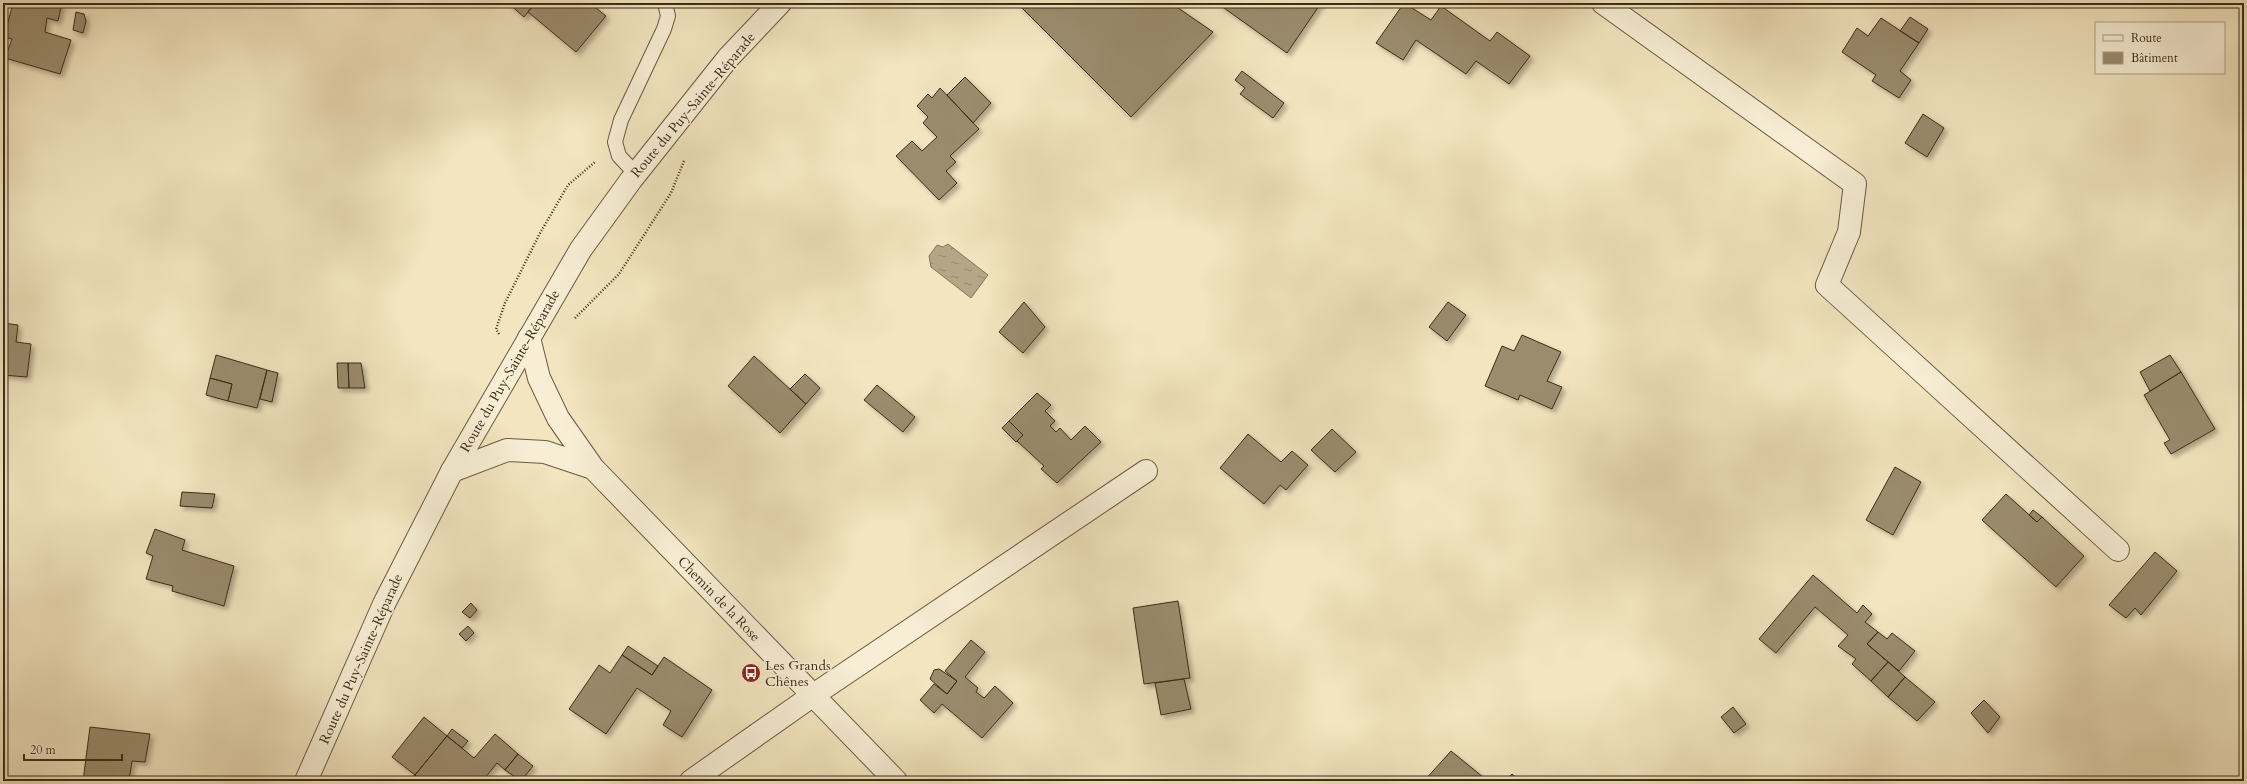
<svg xmlns="http://www.w3.org/2000/svg" width="2247" height="784" font-family="Cardo,serif">
  <style>
    .water { fill: url(#water-ripples); stroke: #84755a }
    .building { fill: #9b8c6e; stroke: #3c2c17; filter: url(#shadow) }
    .lines { fill: none; stroke-linecap: round; stroke-linejoin: round }
    .service-casing { stroke: #6a5a41; stroke-width: 16 }
    .minor-casing { stroke: #6a5a41; stroke-width: 24 }
    .tertiary-casing { stroke: #6a5a41; stroke-width: 24 }
    .path { stroke: #3c2c17; stroke-width: 2.5; stroke-dasharray: 1 2; stroke-linecap: butt }
    .service { stroke: #f7eed5; stroke-width: 14 }
    .minor { stroke: #f7eed5; stroke-width: 22 }
    .tertiary { stroke: #f7eed5; stroke-width: 22 }
    .labels { text-anchor: middle; dominant-baseline: central; stroke-width: 3; stroke-linejoin: round; paint-order: stroke }
    .street-label { font-size: 14px; fill: #3c2c17; stroke: #f7eed5 }
    .poi-label { font-size: 14px; fill: #3c2c17; stroke: #f7eed5; text-anchor: start }
  </style>
  <defs>
    <pattern id="water-ripples" width="26" height="14" patternUnits="userSpaceOnUse"><rect width="26" height="14" fill="#b4a686"/><path d="M2 4q2-2 4 0t4 0M15 11q2-2 4 0t4 0" fill="none" stroke="#94876d"/></pattern>
    <filter id="shadow"><feDropShadow dx="3.5" dy="3.5" stdDeviation="2" flood-color="#0004"/></filter>
  </defs>
  <rect width="100%" height="100%" fill="#f2e5bf"/>
  <filter id="stains"><feTurbulence type="fractalNoise" baseFrequency=".005" numOctaves="4"/><feColorMatrix values="0 0 0 0 .2 0 0 0 0 .09 0 0 0 0 .02 0 0 0 .5 -.17"/></filter>
  <radialGradient id="worn" r=".72"><stop offset=".6" stop-color="#630" stop-opacity="0"/><stop offset="1" stop-color="#630" stop-opacity=".3"/></radialGradient>
  <path class="water" d="M948,244l40,31 -17,23 -40,-31 -2,-11 8,-11 6,2z"/>
  <path class="building" d="M13,3h49l-4,18 -11,-3 -2,14 26,8 -11,34 -55,-16 7,-19 -8,-2z
    M508,3h27l-11,14z
    M535,3h31l4,3 2,-3h18l16,13 -30,36 -48,-40z
    M1017,3h154l42,29 -82,85z
    M1217,3h104l-34,50z
    M1404,3l27,17 10,-14 49,35 7,-9 33,24 -21,28 -33,-23 -10,13 -50,-34 -13,20 -27,-17z
    M76,12l8,2 2,7 -3,12 -10,-3z
    M1910,17l18,12 -9,14 -19,-12z
    M1881,18l38,25 -19,28 11,9 -12,18 -27,-17 4,-6 -34,-23 15,-24 11,8z
    M1242,71l42,32 -11,15 -33,-24 5,-6 -10,-8z
    M965,77l26,26 -18,20 -26,-28z
    M940,88l39,41 -29,27 6,6 -10,9 11,12 -18,17 -43,-44 16,-15 10,10 15,-14 -14,-14 5,-6 -11,-11 11,-12 4,4z
    M1923,114l21,14 -17,29 -22,-14z
    M1024,302l21,25 -22,26 -24,-21z
    M1448,302l18,13 -19,26 -18,-14z
    M3,323l15,2 -2,17 15,2 -4,33 -24,-2z
    M1522,335l39,17 -14,29 15,6 -10,22 -32,-14 -2,5 -33,-14 17,-40 12,5z
    M216,355l51,15 -10,38 -29,-7 4,-17 -22,-6z
    M2170,355l11,17 -31,19 -10,-19z
    M754,356l52,48 -26,29 -52,-47z
    M337,363h11l1,25h-11z
    M348,363h13l4,25h-16z
    M267,370l11,3 -6,29 -12,-3z
    M2181,372l34,57 -44,25 -7,-11 6,-3 -26,-45z
    M805,374l15,14 -14,16 -16,-15z
    M210,378l22,6 -4,17 -22,-6z
    M877,385l38,32 -12,15 -39,-32z
    M1037,393l14,12 -6,6 10,10 -5,5 6,6 4,-4 11,12 14,-14 16,16 -44,41 -16,-14 3,-3 -27,-25 6,-6 -14,-14z
    M1009,421l14,14 -7,7 -14,-14z
    M1332,429l24,23 -21,20 -24,-22z
    M1248,434l33,28 11,-11 16,14 -22,25 -6,-5 -16,19 -44,-36z
    M1895,467l26,15 -28,53 -27,-15z
    M182,492l33,2 -3,14 -32,-2z
    M2006,494l31,28 5,-5 42,39 -28,31 -74,-67z
    M2033,510l9,7 -5,5 -8,-7z
    M155,529l30,11 -3,10 52,16 -10,40 -52,-15 1,-5 -27,-7 7,-23 -7,-3z
    M2155,552l22,19 -36,44 -6,-7 -9,10 -17,-13z
    M1813,575l44,38 6,-8 9,9 -7,8 13,10 -11,12 21,18 -17,19 -19,-17 4,-5 -18,-13 10,-11 -33,-28 -39,46 -17,-14z
    M1178,601l12,77 -46,6 -11,-76z
    M471,603l6,7 -7,8 -8,-6z
    M468,626l6,7 -8,8 -7,-7z
    M1878,632l9,7 5,-6 23,18 -16,20 -32,-27z
    M971,640l14,12 -20,25 13,11 -2,4 8,6 11,-12 18,17 -31,35 -40,-34 -8,9 -14,-13 14,-16 13,10 10,-13 -12,-10z
    M628,646l30,20 -6,9 -30,-20z
    M622,655l30,20 12,-18 48,33 -30,47 -19,-12 8,-14 -34,-23 -31,46 -37,-25 30,-44 11,8z
    M1888,662l17,15 -17,20 -17,-16z
    M939,669l18,12 -10,13 -17,-15 4,-9z
    M1905,677l30,25 -18,19 -29,-24z
    M1184,679l7,30 -30,6 -6,-32z
    M1984,700l16,17 -12,16 -17,-20z
    M1733,707l13,17 -12,9 -13,-16z
    M424,717l23,19 -32,39 -23,-18z
    M90,727l60,7 -5,28 -13,-1 -3,20h-46z
    M452,729l16,12 -6,7 -15,-12z
    M495,734l23,20 -13,16 -8,-7 -13,16 3,2h-66l-6,-6 32,-39 27,22z
    M1451,751l32,26 5,4h-64z
    M518,754l15,12 -12,15 -16,-11z
    M1512,774l8,7h-14z
    M415,775l6,6h-11z"/>
  <g class="lines">
    <defs>
      <path id="service" d="M636,174l-17,-18 -4,-14 6,-22 43,-91 4,-13 -3,-13"/>
      <path id="minor" d="M1603,3l252,181 -6,48 -22,53 291,265
        M529,338l10,40 19,40 35,50 303,313
        M452,471l55,-21 38,2 48,16
        M691,781l121,-85 334,-225"/>
      <path id="tertiary" d="M306,781l78,-177 68,-133 129,-222 50,-69 97,-122 52,-55"/>
    </defs>
    <use href="#service" class="service-casing"/>
    <use href="#minor" class="minor-casing"/>
    <use href="#tertiary" class="tertiary-casing"/>
    <path class="path" d="M575,318l44,-44 52,-81 13,-32
      M499,334l-3,-5 9,-26 34,-68 29,-50 27,-23"/>
    <use href="#service" class="service"/>
    <use href="#minor" class="minor"/>
    <use href="#tertiary" class="tertiary"/>
  </g>
  <defs>
    <symbol id="bus-disc" viewBox="-11 -11 22 22"><circle r="9.5" fill="#8f2418" stroke="#f7eed5"/><path d="M-5-6H5V4H4V6H2V4H-2V6H-4V4H-5ZM-3.5-4V0h7V-4ZM-3.5 1.2v1.5H-2V1.2ZM2 1.2v1.5H3.5V1.2Z" fill="#fff"/></symbol>
  </defs>
  <g fill-rule="evenodd">
    <use href="#bus-disc" x="740" y="662" width="22" height="22"/>
  </g>
  <g class="labels">
    <g class="street-label">
      <text transform="translate(693 105) rotate(-50)">Route du Puy-Sainte-Réparade</text>
      <text transform="translate(510 371) rotate(-60)">Route du Puy-Sainte-Réparade</text>
      <text transform="translate(719 599) rotate(46)">Chemin de la Rose</text>
      <text transform="translate(361 659) rotate(-66)">Route du Puy-Sainte-Réparade</text>
    </g>
    <g class="poi-label">
      <text x="765" y="665">Les Grands<tspan x="765" dy="16">Chênes</tspan></text>
    </g>
  </g>
  <rect width="2247" height="784" fill="none" stroke="#f2e5bf" stroke-width="16"/>
  <rect x="4" y="4" width="2239" height="776" fill="none" stroke="#3c2c17" stroke-width="2"/>
  <rect x="8" y="8" width="2231" height="768" fill="none" stroke="#3c2c17"/>
  <rect x="2095" y="22" width="130" height="52" fill="#f7eed5" stroke="#aca089"/>
  <rect x="2103" y="35" width="20" height="6" fill="#f7eed5" stroke="#aca089"/>
  <text x="2131" y="42" font-size="12" fill="#3c2c17">Route</text>
  <rect x="2103" y="52" width="20" height="12" fill="#9b8c6e" stroke="#aca089"/>
  <text x="2131" y="62" font-size="12" fill="#3c2c17">Bâtiment</text>
  <path d="M24 754v6h98v-6" fill="none" stroke="#3c2c17" stroke-width="2"/>
  <text x="30" y="754" font-size="12" fill="#3c2c17" stroke="#f7eed5" stroke-width="3" paint-order="stroke">20 m</text>
  <rect width="100%" height="100%" filter="url(#stains)"/>
  <rect width="100%" height="100%" fill="url(#worn)"/>
</svg>
